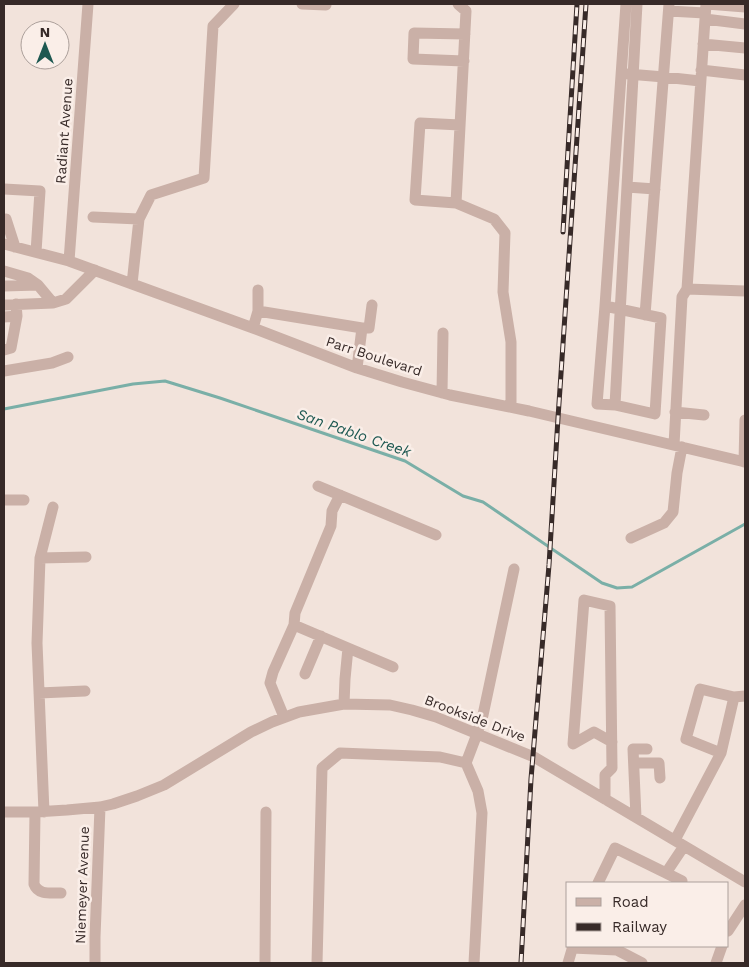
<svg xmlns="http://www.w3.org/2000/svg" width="749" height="967" font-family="'Work Sans',sans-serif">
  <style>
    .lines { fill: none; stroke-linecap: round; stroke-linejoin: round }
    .stream { stroke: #7aafa7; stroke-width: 3 }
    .minor { stroke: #cab0a7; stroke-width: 11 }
    .rail-casing { stroke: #372a28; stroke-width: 5 }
    .rail { stroke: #faeee8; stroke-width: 3; stroke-dasharray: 9; stroke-linecap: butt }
    .labels { text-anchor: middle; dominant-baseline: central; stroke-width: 5; stroke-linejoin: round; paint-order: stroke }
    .street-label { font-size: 14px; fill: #372a28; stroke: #faeee8 }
    .water-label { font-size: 15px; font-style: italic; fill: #1d5851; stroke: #faeee8 }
  </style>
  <rect width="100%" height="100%" fill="#f2e3db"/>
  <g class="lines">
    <path class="stream" d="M4,409l129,-25 32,-3 55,17 185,63 58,35 20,6 119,81 15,5 15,-1 113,-63"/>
    <path class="minor" d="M302,4l24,1v-1
      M458,4l8,7 -10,192 38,16 11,14 -2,59 8,50v65
      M707,4l38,3
      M669,11l36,2
      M705,19l40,5
      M703,44l42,4
      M464,61l-51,-2 1,-26 51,1
      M701,70l44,5
      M628,74l36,3 36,4
      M627,187l28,2
      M4,189l36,2 -4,61
      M456,203l-41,-3 5,-77 40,2
      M93,217l46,2
      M6,219l9,28
      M4,244l65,17 184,67 104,40 45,14 48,13 79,16 216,51
      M69,261l19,-257
      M4,271l24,7 10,7 15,18
      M132,284l7,-65 12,-24 53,-17 9,-152 21,-22
      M4,286l34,-1
      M687,289l19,-285
      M4,305l49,-2 13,-4 29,-29
      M605,306l21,-302
      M258,311l104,17 -5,40
      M645,315l24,-311
      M4,317l13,-1
      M253,328l5,-17v-21
      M362,328h7l3,-23
      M4,350l7,-2 6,-32 -1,-12
      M4,371l48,-8 16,-6
      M442,393l1,-60
      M615,405l-18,-1 8,-98 56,12 -6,96 -40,-9c7,-134 15,-267 22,-401
      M675,412l29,3
      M674,445l8,-148 5,-8 58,2
      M744,462l1,-42
      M318,486l118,49
      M4,500h20
      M631,538l33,-15 9,-11 4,-39 5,-26
      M40,558l46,-1
      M294,625l1,-12 36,-87 1,-15 8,-16
      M348,648l45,19
      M305,674l16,-38
      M39,693l46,-2
      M284,717l-14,-34 3,-11 21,-47 54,23 -3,31 -1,25
      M721,753l-35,-14 14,-50 34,8
      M634,763h25l1,15
      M605,799v-24l7,-7 -2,-162 -26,-6 -11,144 21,-12 18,10
      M4,812h31l32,-2 33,-3 13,-3 24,-8 27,-11 87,-53 21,-10 27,-10 45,-8 46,1 22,5 24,7 98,40 211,125
      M35,812l-1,72c4,11 16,9 27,9
      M44,812l-7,-169 3,-85 13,-51
      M636,817l-3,-68h14
      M675,840l46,-87 13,-56 11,-1
      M598,883l17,-35 51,25
      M681,883l1,-2 -16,-8 18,-27
      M728,931l17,-26
      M572,948l45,2 25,13
      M95,963v-26l5,-130
      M265,963l1,-151
      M317,963l5,-195 18,-15 100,4 26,6
      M474,963l8,-150 -4,-22 -12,-28 11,-29 6,-19 31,-146
      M568,963l5,-17
      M716,963l6,-17"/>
    <defs>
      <path id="rail" d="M563,232l14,-228
        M521,963l10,-184 18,-214 9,-147 28,-414"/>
    </defs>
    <use href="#rail" class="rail-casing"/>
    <use href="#rail" class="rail"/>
  </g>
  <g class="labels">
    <g class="street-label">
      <text transform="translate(64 131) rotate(-86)">Radiant Avenue</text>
      <text transform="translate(374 356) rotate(18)">Parr Boulevard</text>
      <text transform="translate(475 718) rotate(21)">Brookside Drive</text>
      <text transform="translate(82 885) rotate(-88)">Niemeyer Avenue</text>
    </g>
    <g class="water-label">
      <text transform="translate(354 433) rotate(19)">San Pablo Creek</text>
    </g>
  </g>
  <rect width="749" height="967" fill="none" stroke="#372a28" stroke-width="10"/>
  <rect x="566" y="882" width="162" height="65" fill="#faeee8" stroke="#aca09b"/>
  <rect x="576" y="898" width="25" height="8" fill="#cab0a7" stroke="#aca09b"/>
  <text x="612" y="907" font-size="15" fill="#372a28">Road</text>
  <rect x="576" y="923" width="25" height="8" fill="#372a28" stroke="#aca09b"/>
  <text x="612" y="932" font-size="15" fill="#372a28">Railway</text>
  <g transform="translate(45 45)"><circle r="24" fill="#faeee8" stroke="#aca09b"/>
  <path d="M0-4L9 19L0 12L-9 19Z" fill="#1d5851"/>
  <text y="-8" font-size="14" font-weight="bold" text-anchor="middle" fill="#372a28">N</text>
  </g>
</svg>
